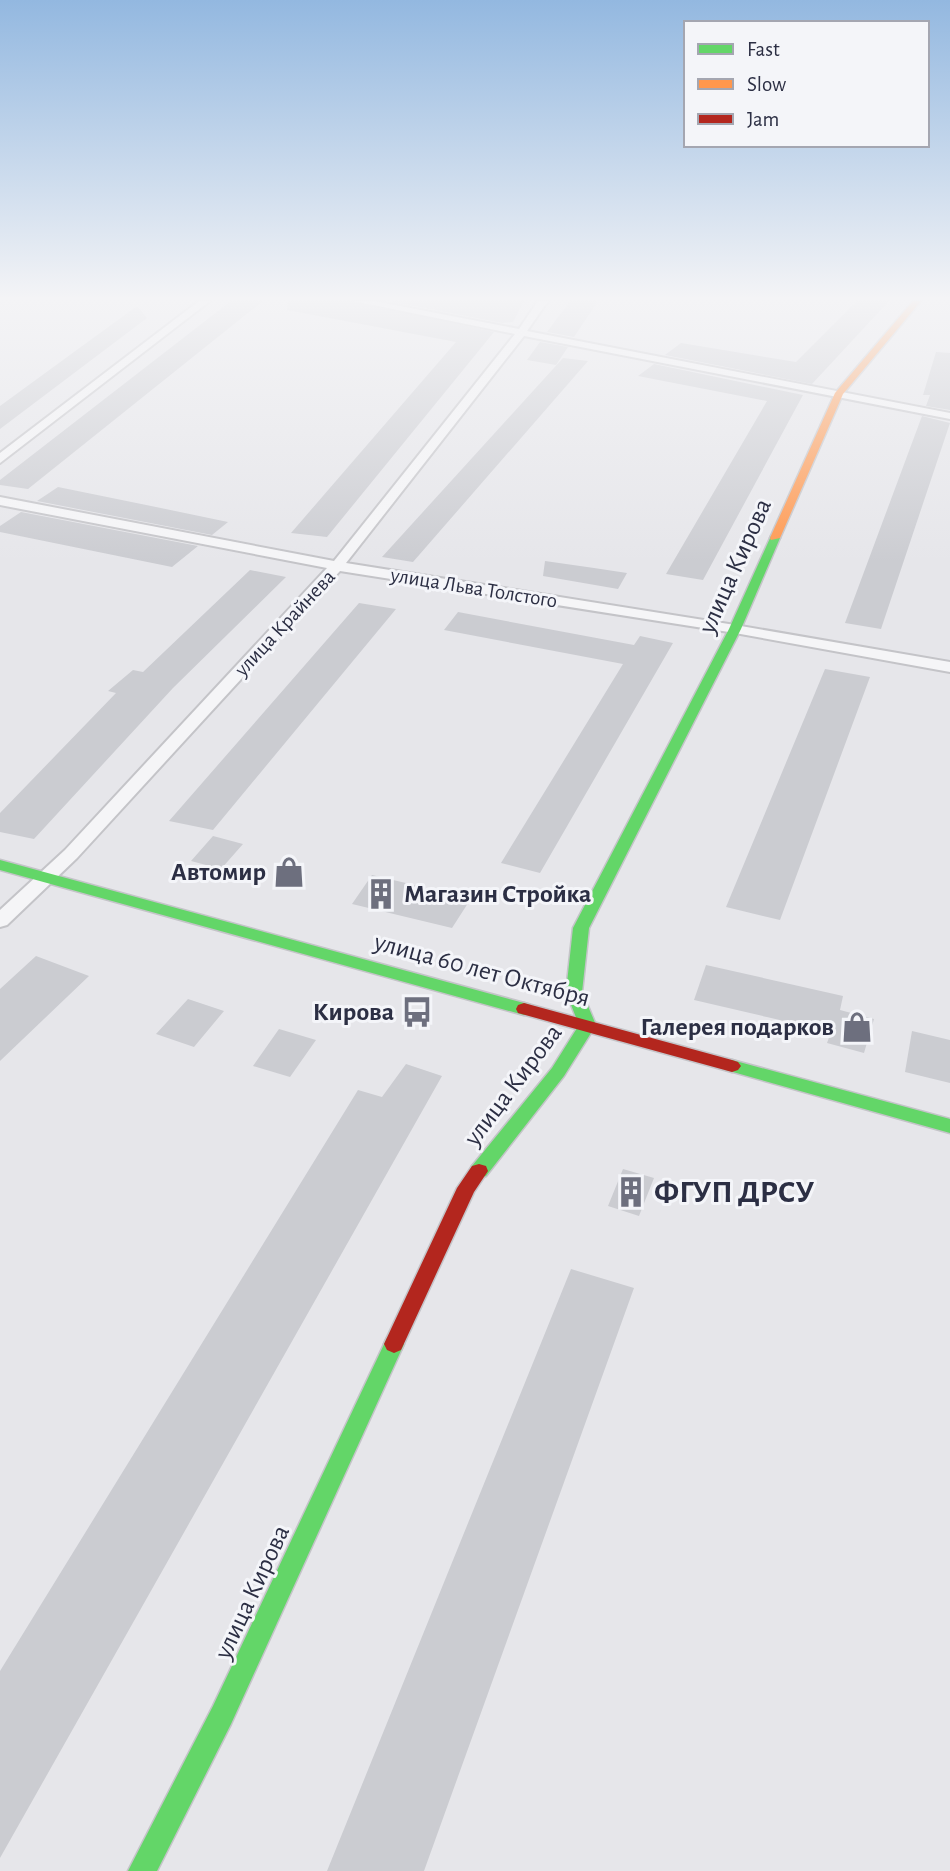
<svg xmlns="http://www.w3.org/2000/svg" width="950" height="1871" font-family="'Alegreya Sans',sans-serif">
  <style>
    .building { fill: #cbccd1 }
    .lines { fill: none; stroke-linecap: round; stroke-linejoin: round }
    .street-casing { stroke: #c4c4c8; stroke-width: 4 }
    .fast-casing { stroke: #c4c4c8; stroke-width: 3 }
    .slow-casing { stroke: #c4c4c8; stroke-width: 3 }
    .jam-casing { stroke: #c4c4c8; stroke-width: 3 }
    .street { fill: #f5f5f7; fill-rule: evenodd }
    .fast { fill: #63d668; fill-rule: evenodd }
    .slow { fill: #ff974d; fill-rule: evenodd }
    .jam { fill: #b3261e; fill-rule: evenodd }
    .labels { text-anchor: middle; dominant-baseline: central; stroke-width: 6; stroke-linejoin: round; paint-order: stroke }
    .far-street-label { font-size: 21px; fill: #2c2f44; stroke: #f4f5f9 }
    .street-label { font-size: 26px; fill: #2c2f44; stroke: #f4f5f9 }
    .poi-label { font-size: 26px; font-weight: bold; fill: #2c2f44; stroke: #f4f5f9; text-anchor: end }
    .near-poi-label { font-size: 32px; font-weight: bold; fill: #2c2f44; stroke: #f4f5f9; text-anchor: start }
  </style>
  <rect width="100%" height="100%" fill="#e6e6ea"/>
  <path class="building" d="M231,301h32l-235,188 -28,-4v-5z
    M288,301h63l143,31 -167,205 -36,-4 165,-191 -169,-32z
    M389,301h135l-11,21 -11,1z
    M570,301h28l-24,36 -27,-5z
    M857,301h32l-77,83 -147,-29 16,-12 115,19z
    M137,306l10,12 -147,111v-23z
    M540,342l28,5 -12,18 -29,-5z
    M936,352l14,1v57l-24,-4 4,-11h-7z
    M563,358l25,3 -175,201 -31,-5z
    M654,364l149,31 -100,185 -37,-6 101,-173 -129,-25z
    M922,416l28,7 -69,206 -36,-6z
    M58,487l98,20 72,15 -16,13 -175,-34z
    M21,512l177,34 -26,21 -172,-35v-6z
    M545,561l49,7 33,5 -9,16 -75,-13z
    M250,570l36,7 -113,111 -139,151 -34,-7v-19l116,-120 -8,-2 25,-21 10,2z
    M359,603l37,6 -183,221 -44,-9z
    M458,612l176,33 6,-9 33,7 -133,230 -39,-10 122,-199 -179,-34z
    M825,669l45,8 -90,243 -54,-13z
    M213,836l30,8 -22,25 -30,-8z
    M372,875l38,9 60,16 -18,28 -100,-24z
    M36,956l53,20 -89,85v-72z
    M706,965l137,31 -3,14 34,9 -10,34 -37,-10 4,-11 -137,-32z
    M188,999l36,12 -30,36 -38,-13z
    M279,1029l37,11 -26,37 -37,-11z
    M912,1031l38,9v43l-45,-11z
    M406,1064l36,12 -442,782v-187l358,-581 24,7z
    M623,1169l31,9 -15,38 -31,-10z
    M571,1269l63,19 -210,583h-97z"/>
  <g class="lines">
    <defs>
      <path id="street" d="M199,301h11l-210,162v-10z
        M353,301h21l145,28 19,-28h10l-21,30 423,82v6l-426,-83 -178,227 389,62 215,37v10l-215,-39 -395,-62 -263,287 -70,67 -7,2v-17l65,-60 262,-282 -327,-63v-8l334,64 181,-227z"/>
      <path id="fast" d="M771,536l9,2 -39,91 -152,299 -7,64 14,33 -32,51 -78,100 -7,2 -7,-2 -2,-5 2,-5 80,-98 27,-43 -13,-33 7,-64 156,-299z
        M0,860l524,143 6,2 2,4 -2,4 -6,2 -524,-145z
        M732,1060l218,59v14l-224,-63 -3,-4 3,-4z
        M394,1335l7,3 3,6 -173,380 -74,147h-29l85,-165 174,-368z"/>
      <path id="slow" d="M913,301h8l-78,93 -63,144 -9,2 -1,-2 65,-145z"/>
      <path id="jam" d="M524,1003l208,57 6,2 3,4 -3,4 -6,2 -214,-59 -2,-4 2,-4z
        M479,1164l7,2 2,5 -14,21 -73,158 -7,3 -7,-3 -3,-6 73,-156 15,-22z"/>
    </defs>
    <use href="#street" class="street-casing"/>
    <use href="#fast" class="fast-casing"/>
    <use href="#slow" class="slow-casing"/>
    <use href="#jam" class="jam-casing"/>
    <use href="#street" class="street"/>
    <use href="#fast" class="fast"/>
    <use href="#slow" class="slow"/>
    <use href="#jam" class="jam"/>
  </g>
  <linearGradient id="sky" x2="0" y2="1"><stop stop-color="#93b8e0"/><stop offset="0.53" stop-color="#f4f4f6"/><stop offset="1" stop-color="#f4f4f6" stop-opacity="0"/></linearGradient>
  <rect width="950" height="563" fill="url(#sky)"/>
  <defs>
    <symbol id="shop-bare" viewBox="-9 -9 18 18"><path d="M-5-2.5h2.3a2.7 3.5 0 0 1 5.4 0H5L5.5 6h-11ZM-1.5-2.5h3a1.5 2.3 0 0 0-3 0Z" fill="#6d6f7e" stroke="#f4f5f9" stroke-width="2.5" paint-order="stroke"/></symbol>
    <symbol id="building-bare" viewBox="-9 -9 18 18"><path d="M-4-6H4V6H1V3H-1V6H-4ZM-2.5-4.3h1.7v1.8h-1.7ZM.8-4.3h1.7v1.8H.8ZM-2.5-1h1.7V.8h-1.7ZM.8-1h1.7V.8H.8Z" fill="#6d6f7e" stroke="#f4f5f9" stroke-width="2.5" paint-order="stroke"/></symbol>
    <symbol id="bus-bare" viewBox="-9 -9 18 18"><path d="M-5-6H5V4H4V6H2V4H-2V6H-4V4H-5ZM-3.5-4V0h7V-4ZM-3.5 1.2v1.5H-2V1.2ZM2 1.2v1.5H3.5V1.2Z" fill="#6d6f7e" stroke="#f4f5f9" stroke-width="2.5" paint-order="stroke"/></symbol>
  </defs>
  <g fill-rule="evenodd">
    <use href="#shop-bare" x="267" y="850" width="44" height="44"/>
    <use href="#building-bare" x="359" y="872" width="44" height="44"/>
    <use href="#bus-bare" x="395" y="990" width="44" height="44"/>
    <use href="#shop-bare" x="835" y="1005" width="44" height="44"/>
    <use href="#building-bare" x="609" y="1170" width="44" height="44"/>
  </g>
  <g class="labels">
    <g class="far-street-label">
      <text transform="translate(474 588) rotate(9)">улица Льва Толстого</text>
      <text transform="translate(285 623) rotate(-47)">улица Крайнева</text>
    </g>
    <g class="street-label">
      <text transform="translate(735 566) rotate(-66)">улица Кирова</text>
      <text transform="translate(482 970) rotate(15)">улица 60 лет Октября</text>
      <text transform="translate(513 1085) rotate(-53)">улица Кирова</text>
      <text transform="translate(252 1592) rotate(-65)">улица Кирова</text>
    </g>
    <g class="poi-label">
      <text x="266" y="872">Автомир</text>
      <text x="404" y="894" text-anchor="start">Магазин Стройка</text>
      <text x="394" y="1012">Кирова</text>
      <text x="834" y="1027">Галерея подарков</text>
    </g>
    <g class="near-poi-label">
      <text x="654" y="1192">ФГУП ДРСУ</text>
    </g>
  </g>
  <rect x="684" y="21" width="245" height="126" fill="#f4f5f9" stroke="#a4a6b1" stroke-width="2"/>
  <rect x="698" y="44" width="35" height="10" fill="#63d668" stroke="#a4a6b1" stroke-width="2"/>
  <text x="747" y="56" font-size="21" fill="#2c2f44">Fast</text>
  <rect x="698" y="79" width="35" height="10" fill="#ff974d" stroke="#a4a6b1" stroke-width="2"/>
  <text x="747" y="91" font-size="21" fill="#2c2f44">Slow</text>
  <rect x="698" y="114" width="35" height="10" fill="#b3261e" stroke="#a4a6b1" stroke-width="2"/>
  <text x="747" y="126" font-size="21" fill="#2c2f44">Jam</text>
</svg>
